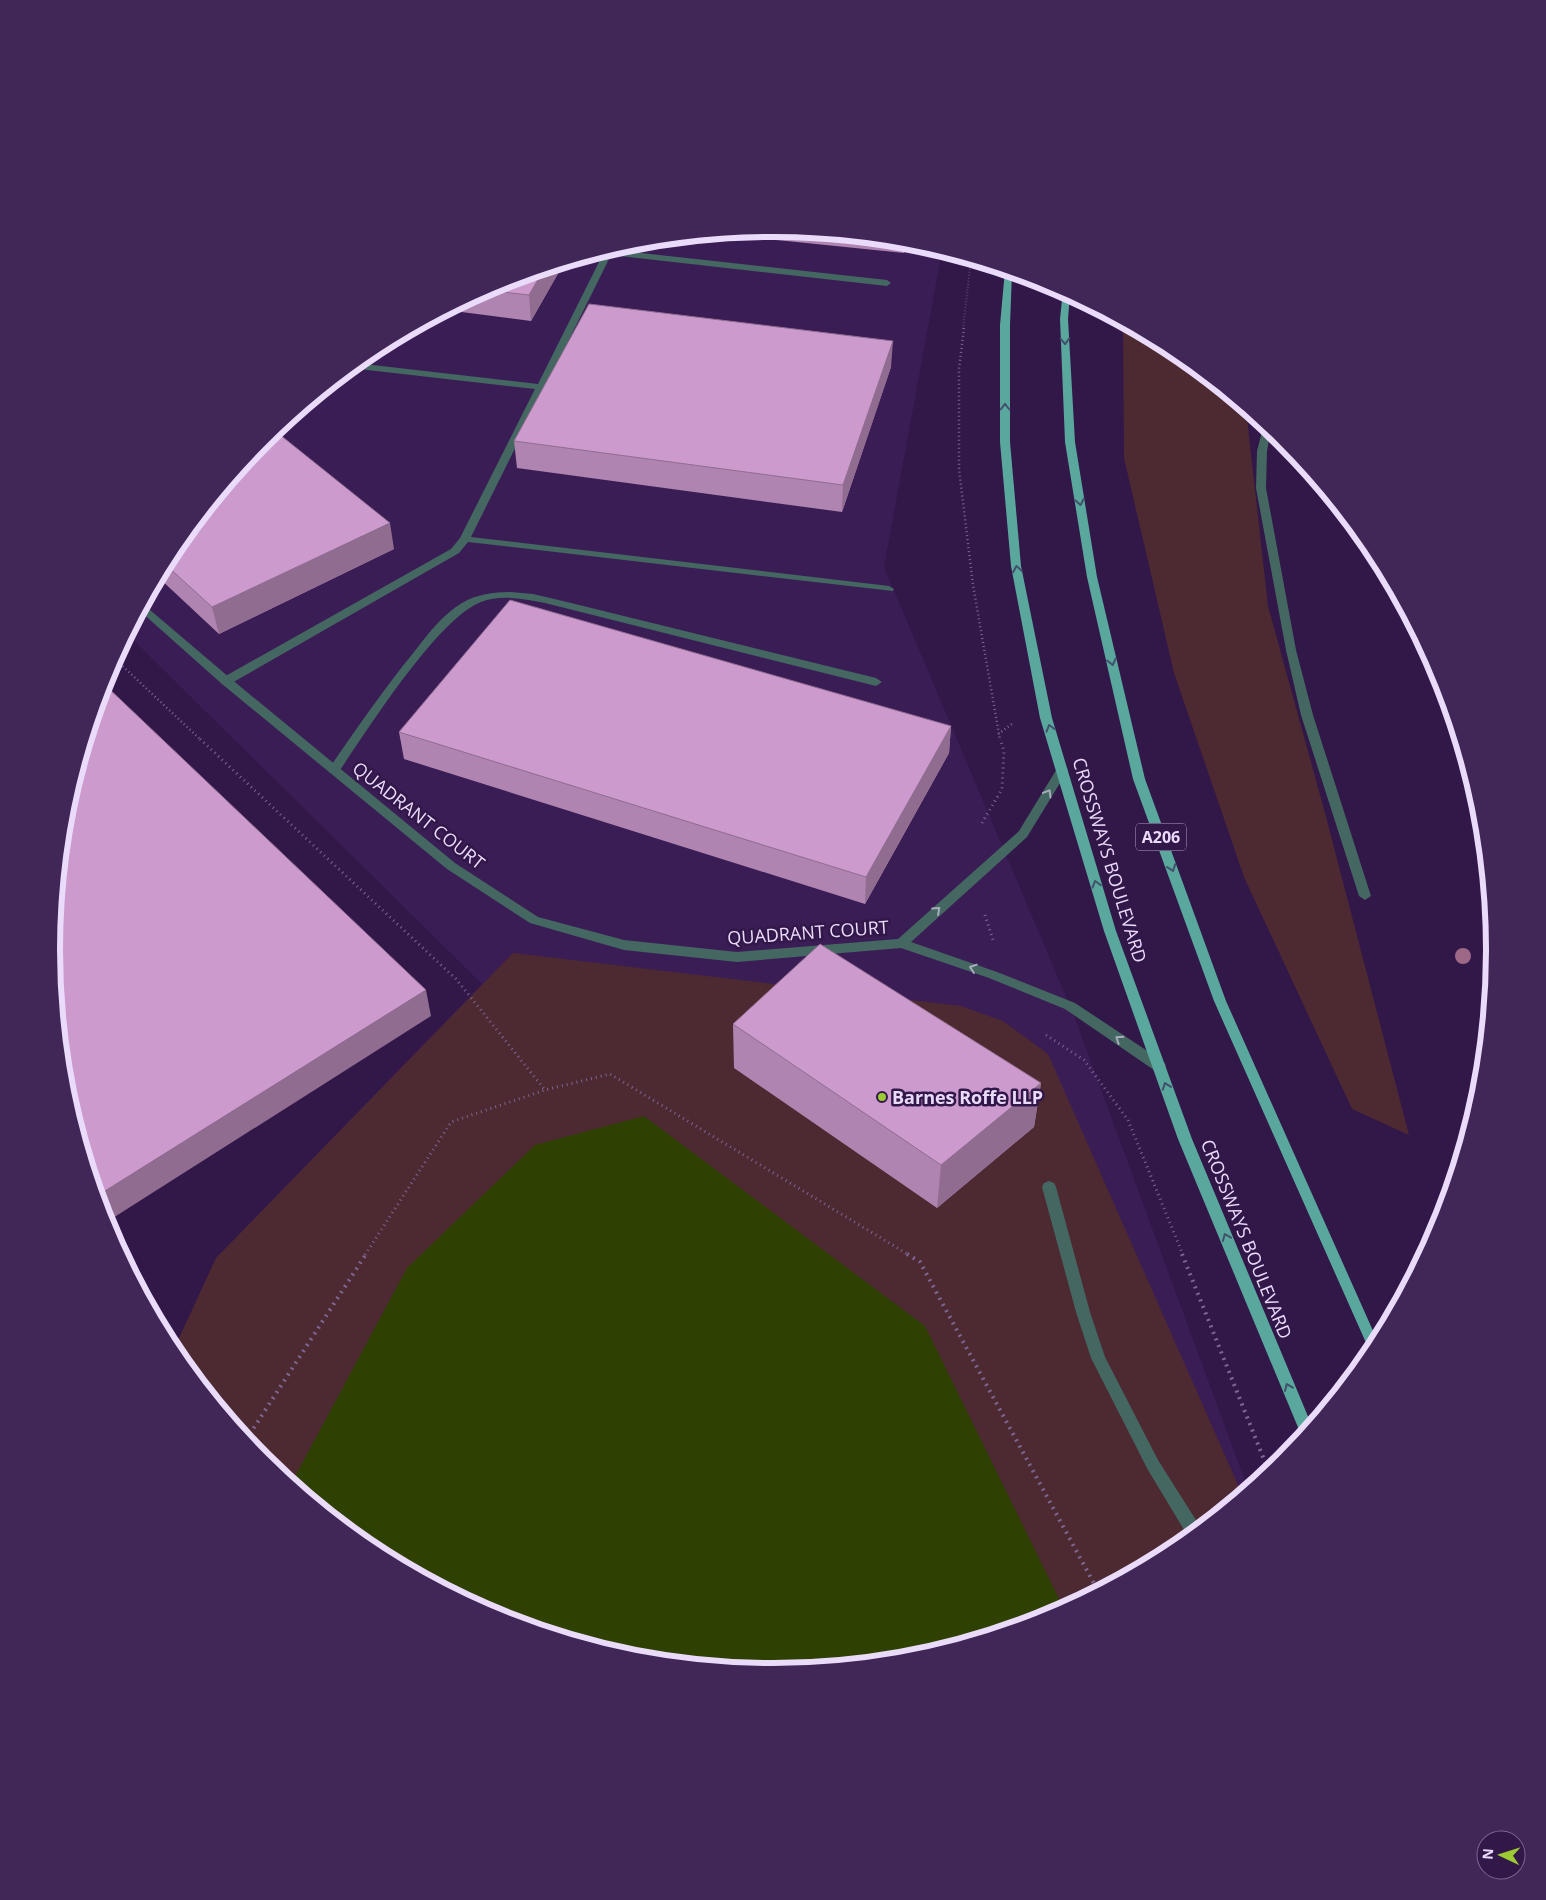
<svg xmlns="http://www.w3.org/2000/svg" width="1546" height="1900" font-family="'Open Sans',sans-serif">
  <style>
    .built { fill: #3b1d56 }
    .green { fill: #4d2931 }
    .water { fill: #2e4102 }
    .lines { fill: none; stroke-linecap: round; stroke-linejoin: round }
    .path-far3 { stroke: #7c6691; stroke-width: 2; stroke-dasharray: 0.5 2.5; stroke-linecap: butt }
    .path-far2 { stroke: #7c6691; stroke-width: 2.5; stroke-dasharray: 1 3; stroke-linecap: butt }
    .path-far1 { stroke: #7c6691; stroke-width: 3; stroke-dasharray: 1 4; stroke-linecap: butt }
    .path { stroke: #7c6691; stroke-width: 4; stroke-dasharray: 2 5; stroke-linecap: butt }
    .service { fill: #446762; fill-rule: evenodd }
    .minor { fill: #446762; fill-rule: evenodd }
    .primary { fill: #5aa79e; fill-rule: evenodd }
    .tree { fill: #9e6887 }
    .wall { fill: #af84b0 }
    .shaded-wall { fill: #8f6c90 }
    .building { fill: #cc9acd; stroke: #8f6c90 }
    .oneway { stroke: #42516b }
    .oneway2 { stroke: #a8adbe }
    .poi-dot { fill: #9cca32; stroke: #321749; stroke-width: 2 }
    .labels { text-anchor: middle; dominant-baseline: central; stroke-width: 5; stroke-linejoin: round; paint-order: stroke }
    .shield { fill: #321749; stroke: #b3a0c6; stroke-width: 1 }
    .shield-label { font-size: 16px; font-weight: bold; fill: #eadbfb }
    .street-label { font-size: 18px; fill: #eadbfb; stroke: #321749 }
    .poi-label { font-size: 18px; font-weight: bold; fill: #eadbfb; stroke: #321749; text-anchor: start }
    .rim { fill: none; stroke: #eadbfb; stroke-width: 6 }
  </style>
  <rect width="100%" height="100%" fill="#321749"/>
  <path class="built" d="M773,228l141,14 28,9 -58,316 189,446 175,476 -74,61 -125,67 -135,41 -141,14 -141,-14 -135,-41 -125,-67 -110,-90 -46,-202 266,-274 -355,-350 46,-85 90,-110 109,-89 125,-67 135,-41z"/>
  <path class="green" d="M1123,322l51,28 72,59 22,197 57,207 84,322 -57,-26 -108,-232 -70,-204 -50,-215z
    M513,953l448,53 42,15 45,33 194,440 -68,56 -125,67 -276,55 -141,-14 -135,-41 -125,-67 -110,-90 -89,-109 43,-93z"/>
  <path class="water" d="M644,1116l281,210 139,283 -15,8 -135,41 -141,14 -141,-14 -135,-41 -125,-67 -81,-66 116,-216 128,-123z"/>
  <g class="lines">
    <path class="path-far3" d="M963,329l8,-70"/>
    <path class="path-far2" d="M964,328l-5,41v100l14,116 27,155
      M114,658l87,82
      M998,734l14,-10"/>
    <path class="path-far1" d="M200,739l256,240 89,111
      M982,823l20,-34 2,-38 -4,-12
      M985,915l8,25
      M1046,1035l38,25 44,60 55,135
      M365,1255l86,-133 94,-32 65,-16 299,181"/>
    <path class="path" d="M907,1254l13,8 178,329
      M1182,1254l87,218
      M246,1440l120,-186"/>
    <path class="service" d="M613,248l1,2 273,30 4,3 -4,3 -276,-31 -140,282 418,49 5,3 -1,2 -425,-49 -9,11 -229,131h-8l-2,-3 2,-3 229,-129 9,-11 75,-149 -185,-21 5,-5 183,21 66,-132z
      M1264,424l7,6 -4,21 -1,37 30,162 17,65 58,181 -6,4 -6,-4 -58,-181 -15,-65 -30,-162 1,-37z
      M511,592l22,2 34,8 309,76 6,4 -6,4 -331,-83c-21,-4 -44,-9 -64,-1 -45,18 -114,129 -143,171h-8l-2,-3 2,-3c27,-39 54,-78 84,-115 14,-18 28,-37 48,-49 15,-9 32,-11 49,-11z
      M1049,1181l5,2 2,4 34,125 15,45 53,103 43,68 -12,10 -41,-68 -57,-112 -15,-46 -34,-125 2,-4z"/>
    <path class="minor" d="M143,604l87,74 225,185 83,54 86,23 113,12 161,-13 121,-108 39,-64h8l2,3 -41,67 -116,105 86,30 78,31 89,59 2,4 -2,4 -5,1 -5,-1 -89,-61 -76,-31 -88,-30 -164,14 -113,-12 -94,-27 -83,-54 -225,-185 -82,-73z"/>
    <path class="primary" d="M1005,270l7,2 -2,53v117l11,124 31,152 64,213 76,208 120,287 -10,11 -124,-298 -74,-208 -64,-213 -29,-152 -11,-124v-117z
      M1063,290l7,4 -2,25 7,123 22,135 48,202 81,222 152,341 -7,12 -157,-353 -81,-222 -46,-202 -22,-135 -5,-123z"/>
  </g>
  <circle class="tree" cx="1463" cy="956" r="8"/>
  <path class="wall" d="M773,228l135,14 -4,11 -186,-19z
    M564,263l-33,58 -85,-11 51,-27z
    M891,367l-49,145 -325,-44 -3,-27z
    M173,549h221l-175,85 -61,-57z
    M951,726l-2,27 -84,151 -461,-145 -5,-27z
    M733,1024l308,59 -7,44 -97,81 -203,-140z"/>
  <path class="shaded-wall" d="M905,241l3,1 -4,11z
    M564,263l-33,58 -2,-26 15,-26z
    M893,341l-2,26 -49,145 1,-27z
    M390,523l4,26 -175,85 -7,-27z
    M951,726l-2,27 -84,151 1,-27z
    M426,990l5,26 -326,207 -8,-27z
    M1041,1083l-7,44 -97,81 4,-43z"/>
  <path class="building" d="M544,269l-15,26 -45,-5 13,-7z
    M589,304l304,37 -50,144 -329,-44z
    M274,430l116,93 -178,84 -47,-43 8,-15 90,-110z
    M510,600l441,126 -85,151 -467,-145z
    M103,683l323,307 -329,206 -32,-105 -14,-141 14,-141z
    M820,944l221,139 -100,82 -208,-141z"/>
  <defs><path id="oneway-chevron" d="M-2-3.5L2.5 0L-2 3.5" fill="none" stroke-width="1.6" stroke-linecap="round" stroke-linejoin="round" transform="scale(1.25)"/></defs>
  <g class="oneway">
    <use href="#oneway-chevron" transform="translate(1065 341) rotate(87)"/>
    <use href="#oneway-chevron" transform="translate(1005 407) rotate(-90)"/>
    <use href="#oneway-chevron" transform="translate(1080 502) rotate(80)"/>
    <use href="#oneway-chevron" transform="translate(1017 569) rotate(-100)"/>
    <use href="#oneway-chevron" transform="translate(1112 662) rotate(77)"/>
    <use href="#oneway-chevron" transform="translate(1050 728) rotate(-106)"/>
    <use href="#oneway-chevron" transform="translate(1172 868) rotate(70)"/>
    <use href="#oneway-chevron" transform="translate(1096 884) rotate(-106)"/>
    <use href="#oneway-chevron" transform="translate(1166 1086) rotate(-110)"/>
    <use href="#oneway-chevron" transform="translate(1226 1237) rotate(-112)"/>
    <use href="#oneway-chevron" transform="translate(1288 1387) rotate(-113)"/>
  </g>
  <g class="oneway2">
    <use href="#oneway-chevron" transform="translate(1048 793) rotate(-59)"/>
    <use href="#oneway-chevron" transform="translate(937 910) rotate(-42)"/>
    <use href="#oneway-chevron" transform="translate(973 968) rotate(-161)"/>
    <use href="#oneway-chevron" transform="translate(1119 1039) rotate(-146)"/>
  </g>
  <circle class="poi-dot" cx="882" cy="1097" r="5"/>
  <g class="labels">
    <rect class="shield" x="1136" y="823.5" width="50" height="27" rx="4"/>
    <g class="shield-label">
      <text x="1161" y="837">A206</text>
    </g>
    <g class="street-label">
      <text transform="translate(419 815) rotate(38)">QUADRANT COURT</text>
      <text transform="translate(1110 860) rotate(73)">CROSSWAYS BOULEVARD</text>
      <text transform="translate(808 932) rotate(-4)">QUADRANT COURT</text>
      <text transform="translate(1247 1239) rotate(68)">CROSSWAYS BOULEVARD</text>
    </g>
    <g class="poi-label">
      <text x="892" y="1097">Barnes Roffe LLP</text>
    </g>
  </g>
  <path d="M0 0H1546V1900H0ZM60 950a713 713 0 1 1 1426 0a713 713 0 1 1-1426 0Z" fill="#412757" fill-rule="evenodd"/>
  <path class="rim" d="M60 950a713 713 0 1 1 1426 0a713 713 0 1 1-1426 0Z"/>
  <g transform="translate(1501 1855) rotate(274)"><circle r="24" fill="#321749" stroke="#7c6590"/>
  <path d="M0-4L9 19L0 12L-9 19Z" fill="#9cca32"/>
  <text y="-8" font-size="14" font-weight="bold" text-anchor="middle" fill="#eadbfb">N</text>
  </g>
</svg>
